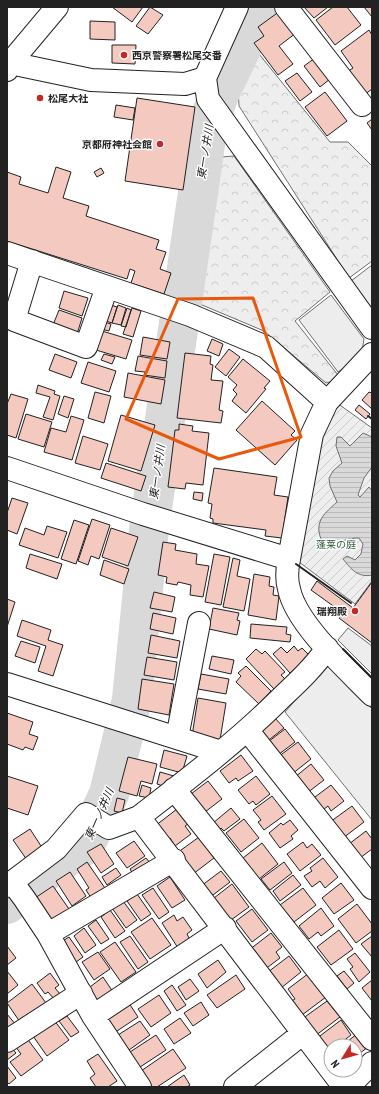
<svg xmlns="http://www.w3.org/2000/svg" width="379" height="1094" font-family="'PT Sans Narrow','Noto Sans JP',sans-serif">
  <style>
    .forest { fill: url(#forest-crowns); stroke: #6f6f6f }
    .garden { fill: url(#garden-furrows); stroke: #6f6f6f }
    .parking { fill: #ededed; stroke: #6f6f6f }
    .water { fill: url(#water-rules); stroke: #6f6f6f }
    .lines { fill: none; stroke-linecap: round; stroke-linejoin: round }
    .river { stroke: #d9d9d9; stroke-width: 40 }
    .building { fill: #f3c9c0; stroke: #222 }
    .minor-casing { stroke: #222; stroke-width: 24 }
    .major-casing { stroke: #222; stroke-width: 24 }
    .minor { stroke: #fff; stroke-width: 22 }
    .major { stroke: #fff; stroke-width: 22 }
    .wall { stroke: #222; stroke-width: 2 }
    .marked { fill: none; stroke: #e8590c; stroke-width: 3; stroke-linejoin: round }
    .poi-dot { fill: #c62828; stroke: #fff; stroke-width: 1.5 }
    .labels { text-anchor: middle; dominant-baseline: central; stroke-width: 3; stroke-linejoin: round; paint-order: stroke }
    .poi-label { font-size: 10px; font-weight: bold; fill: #222; stroke: #fff; text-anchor: start }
    .park-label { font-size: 10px; fill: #2f5e38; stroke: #fff }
    .water-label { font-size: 11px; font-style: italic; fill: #222; stroke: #fff }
  </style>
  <defs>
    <pattern id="forest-crowns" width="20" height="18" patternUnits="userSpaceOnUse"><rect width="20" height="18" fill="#eee"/><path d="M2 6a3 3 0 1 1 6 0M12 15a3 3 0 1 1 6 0" fill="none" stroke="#ccc"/></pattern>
    <pattern id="garden-furrows" width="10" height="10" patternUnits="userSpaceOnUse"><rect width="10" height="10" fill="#eee"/><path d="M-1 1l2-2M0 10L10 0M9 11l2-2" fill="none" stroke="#ccc"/></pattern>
    <pattern id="water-rules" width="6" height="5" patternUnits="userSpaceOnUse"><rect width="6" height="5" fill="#d9d9d9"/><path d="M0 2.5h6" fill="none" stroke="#bababa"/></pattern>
  </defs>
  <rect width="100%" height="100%" fill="#fff"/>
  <path class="forest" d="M255,49l75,93h18l24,24v95l-23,17 -110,-172 -1,-17z
    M234,156l96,136 -35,29 43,54 -4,6 -8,2 -62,-52 -69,-29 26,-145z"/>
  <path class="garden" d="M337,403l35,25v153l-17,23 -56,-42 16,-116z"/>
  <path class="parking" d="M372,265v46l-21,-30z
    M331,295l33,44 -3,18 -23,15 -39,-52z
    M348,628l24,18v28l-34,-34z
    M328,663l44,46v111l-87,-108z"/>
  <path class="water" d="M363,433l9,4v30l-8,11 -6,17 2,2 9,-10 3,4v84c-14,3 -21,-6 -29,-16l4,-3 8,4 6,-6 2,-10 -4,-6c-13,-1 -27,11 -38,1 -7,-18 4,-26 16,-37l-7,-16 -1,-8 4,-7 9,-8 -6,-17 1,-9h4l9,9z"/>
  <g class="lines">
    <path class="river" d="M7,904l40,-34 38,-25 24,-51 23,-95 17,-170 59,-405 12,-32 41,-85"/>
  </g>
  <path class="building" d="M112,7h31l-11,15z
    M150,7l13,8 -15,19 -12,-8z
    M304,7h24l-14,11z
    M333,7h14l14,18 -26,20 -19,-25z
    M364,7h8v10z
    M280,11l16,22 -17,13 14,18 -15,11 -24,-32 10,-7 -6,-9z
    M90,21l25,1v18l-25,-1z
    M369,30l3,5v54l-8,6 -17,-23 6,-4 -12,-17z
    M112,45h24l-1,19 -23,-1z
    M315,58l15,21 -10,8 -16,-21z
    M297,73l15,19 -12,9 -15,-20z
    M325,92l22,29 -20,15 -22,-29z
    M137,98l58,9 -12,83 -58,-9z
    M116,105l19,3 -2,12 -19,-3z
    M372,119v11l-5,-7z
    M56,167l15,5 -8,26 26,8 -3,10 73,24 -3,9 10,3 -6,17 11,4 -7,21 -33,-11 4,-12 -5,-2 -3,10 -120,-38v-69l14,5 -2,7 29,9z
    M101,168l3,5 -7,4 -3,-5z
    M64,291l24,7 -6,18 -23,-8z
    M108,304l9,3 -5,16 -9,-3z
    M118,305l8,3 -5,17 -9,-2z
    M127,308l4,2 -5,17 -5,-1z
    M132,308l9,3 -8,26 -10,-3z
    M59,310l23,8 -5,16 -24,-9z
    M104,322l7,2 -2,7 -8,-2z
    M102,331l30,9 -6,19 -30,-9z
    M143,337l27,5 -3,17 -27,-4z
    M212,339l11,5 -4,12 -12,-5z
    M229,349l11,8 -14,19 -11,-9z
    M185,353l26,3 -1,8 3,1 -2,15 12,1 -4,29 4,1 -2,12 -44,-5z
    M55,354l22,8 -6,16 -22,-8z
    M104,354l11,3 -3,7 -11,-4z
    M138,356l29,5 -2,17 -21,-3 1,-3 -10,-1z
    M243,359l27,22 -6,7 2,1 -20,24 -14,-12 5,-7 -4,-4 4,-5 -9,-8z
    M88,362l28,9 -7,21 -28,-9z
    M128,373l37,7 -4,24 -37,-7z
    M38,385l17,6 -1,3 6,2 -7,24 -10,-3 7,-20 -14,-4z
    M95,392l16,4 -7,27 -16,-5z
    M369,392l3,1v16l-10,-9z
    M11,394l17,5 -12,39 -9,-3v-31z
    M64,396l10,3 -6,19 -10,-4z
    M262,401l33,30 -4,4 6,5 -22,25 -39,-35z
    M359,405l11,9 -4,5 -11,-9z
    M26,414l26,8 -8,25 -26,-8z
    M121,415l34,10 -14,46 -33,-10z
    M71,416l13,4 -12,40 -28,-8 7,-24 15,4z
    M179,424l14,2 -1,5 17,2 -6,52 -17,-2 -1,6 -17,-2 7,-57h4z
    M83,436l25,8 -8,26 -25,-7z
    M106,463l40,13 -5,15 -40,-13z
    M214,468l63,9 -3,18 14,2 -6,41 -17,-2 1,-6 -53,-7v-4l-3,-1 2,-14 -4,-1z
    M194,492l9,1 -1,8 -9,-2z
    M12,498l16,5 -11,31 -10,-4v-17z
    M92,519l18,6 -11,34 -8,-3 -3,9 -10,-4z
    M74,520l15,5 -13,39 -15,-5z
    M47,526l20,6 -9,26 -39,-13 6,-17 19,7z
    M111,528l27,9 -10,29 -26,-9z
    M163,542l13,2 -1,6 22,4 -1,10 13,2 -6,31 -13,-2 1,-10 -13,-3 -1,3 -11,-2 1,-6 -9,-2z
    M30,554l32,10 -5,15 -31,-11z
    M214,554l16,3 -9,48 -16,-3z
    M233,558l7,2 -3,16 13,3 -6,32 -21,-4z
    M104,560l25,9 -5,15 -24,-9z
    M254,574l16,3 -1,9 5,1 -1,8 6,1 -3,24 -28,-5z
    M317,581l36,27 19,-26v61l-33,-25 4,-5 -32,-23z
    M154,592l21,5 -3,15 -22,-4z
    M7,599l8,3 -8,25z
    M213,608l26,5 -2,7 3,1 -3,14 -28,-6z
    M153,613l23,5 -3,16 -23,-5z
    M22,620l29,10 -3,10 15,5 -10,31 -15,-5 8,-25 -29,-10z
    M251,624l36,3 -1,7 5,1 -1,7 -40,-4z
    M151,635l29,6 -3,17 -29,-5z
    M21,641l19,6 -5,16 -20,-7z
    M294,646l4,5 4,-3 8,8 -20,17 -17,-19 8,-7 6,6z
    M256,649l6,5 3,-3 20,21 -4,3 4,4 -11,10 -28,-30z
    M212,656l22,4 -3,14 -22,-5z
    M147,657l30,5 -3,18 -30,-5z
    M246,666l25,25 -12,13 -23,-22 5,-6 -3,-3z
    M201,674l28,5 -3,15 -28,-5z
    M142,679l32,5 -5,31 -31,-6z
    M198,698l28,5 -6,37 -28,-4z
    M7,713l26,9 -4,12 9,3 -5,13 -8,-3 -2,3 -16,-6z
    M275,718l9,10 -19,15 -9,-11z
    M285,729l10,13 -21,16 -10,-13z
    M298,742l13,17 -19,15 -14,-17z
    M164,750l23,6 -5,17 -22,-6z
    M241,755l12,16 -15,10 -2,-3 -7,5 -9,-12z
    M128,757l29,7 -5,20 -11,-3 -4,15 -18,-5z
    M311,764l13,16 -17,13 -12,-16z
    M160,772l14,4 -5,12 -12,-4z
    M7,776l31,10 -10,29 -21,-7z
    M256,776l14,18 -14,11 -3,-4 -4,3 -11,-14z
    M208,781l14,18 -17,13 -14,-18z
    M142,785l9,3 -2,10 -10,-2z
    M331,785l13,16 -13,10 -3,-5 -8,6 -9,-12z
    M272,796l14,18 -22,16 -6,-8 3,-2 -8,-10z
    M117,798l8,2 -3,13 -8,-2z
    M352,806l12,16 -21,16 -13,-16z
    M231,808l9,11 -16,12 -3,-3 -2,2 -6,-7z
    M177,809l11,15 -3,2 6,8 -16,12 -5,-8 -4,2 -11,-14z
    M244,819l15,19 -18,14 -15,-19z
    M290,820l8,10 -7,6 2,3 -13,9 -11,-15 12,-10 2,2z
    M30,829l13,20 -16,11 -14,-20z
    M366,831l6,8v10l-12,9 -11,-14z
    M199,837l15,21 -21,16 -16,-21z
    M134,841l11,15 -18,12 -11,-15z
    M303,842l4,6 5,-4 9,11 -21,16 -13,-17z
    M262,843l16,21 -19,15 -16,-21z
    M101,844l13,20 -13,9 -14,-21z
    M146,858l5,6 -17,12 -4,-7z
    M323,858l15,19 -13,11 -5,-7 -8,6 -8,-11 8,-5 -2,-3z
    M87,862l20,29 -14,10 -7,-11 3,-2 -12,-19z
    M284,862l8,11 -22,17 -9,-11z
    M116,868l5,7 -14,10 -5,-8z
    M221,871l9,11 -21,16 -8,-12z
    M70,872l16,24 -14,10 -16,-25z
    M293,875l8,10 -21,16 -7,-10z
    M170,877l15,23 -13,8 -15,-22z
    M341,883l13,17 -20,14 -12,-16z
    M232,884l17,23 -18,13 -17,-22z
    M53,886l16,23 -18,13 -16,-24z
    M153,888l16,24 -10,7 -17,-24z
    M303,888l13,17 -22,17 -14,-17z
    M137,894l14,20 -10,7 -14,-20z
    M123,901l14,19 -11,8 -14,-20z
    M357,904l15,20v7l-16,12 -18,-24z
    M321,908l13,18 -13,10 -3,-4 -9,7 -10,-13z
    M252,909l16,21 -16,12 -16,-21z
    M110,910l15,21 -10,7 -14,-21z
    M174,915l3,6 6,-4 9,13 -5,4 3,6 -12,8 -16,-25z
    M152,918l19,27 -21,14 -19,-27z
    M96,920l13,19 -8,5 -13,-18z
    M84,928l12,17 -11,8 -11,-17z
    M339,930l14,19 -22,16 -14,-18z
    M271,933l11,14 -6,5 4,6 -16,12 -15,-20z
    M130,936l18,26 -10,7 -18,-27z
    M372,936v21l-11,-13z
    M69,937l14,20 -11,8 -14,-21z
    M115,942l21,30 -15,10 -21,-30z
    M7,946l9,12 -9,7z
    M98,952l12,17 -16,11 -12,-18z
    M355,953l15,19 -11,10 -9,-13 3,-2 -6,-8z
    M289,956l12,16 -20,16 -13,-16z
    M218,960l8,12 -19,16 -9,-14z
    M7,971l11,14 -11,9z
    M344,971l10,12 -7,6 -10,-13z
    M50,973l9,12 -4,3 5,6 -6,5 -6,-7 -3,2 -8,-11z
    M309,973l17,24 -28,21 -11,-14 8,-5 -7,-10z
    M236,975l9,14 -28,19 -10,-13z
    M103,977l10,15 -17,12 -10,-14z
    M190,979l9,12 -13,9 -8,-13z
    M372,980v21l-10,-13z
    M32,984l14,19 -26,19 -13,-19z
    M172,985l14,20 -9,6 -13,-20z
    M159,995l12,18 -20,14 -13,-18z
    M127,1000l11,17 -24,16 -11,-16z
    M327,1001l13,16 -25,19 -13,-17z
    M201,1002l8,13 -16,11 -9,-13z
    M7,1014l9,11 -9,7z
    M67,1016l12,16 -8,5 -12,-16z
    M180,1018l11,15 -17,11 -10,-15z
    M54,1020l15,20 -22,16 -14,-20z
    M341,1020l10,15 -14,11h-6v4l-4,3 -11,-14z
    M140,1021l10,14 -21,15 -11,-15z
    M358,1033l10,14 -13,10v-11h-13z
    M156,1035l10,15 -29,19 -10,-15z
    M26,1037l17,23 -22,16 -11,-14 11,-8 -6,-8z
    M11,1047l5,6 -9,7v-10z
    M173,1049l13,19 -29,19h-5l-11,-16z
    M98,1054l19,27 -9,6h-12l-6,-9 5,-4 -8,-13z
    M7,1066l9,12 -7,6 -2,-2z
    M184,1075l6,10 -3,2h-20z"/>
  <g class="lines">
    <defs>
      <path id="minor" d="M286,7l76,98
        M10,63l81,17 94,4 20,-6 3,21 164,229
        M205,78l32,-71
        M7,253l183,62 76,32 61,55
        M32,261l-18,59 72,27 21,-60
        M7,468l136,46 146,45c-2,10 -3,20 0,30 7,35 58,80 83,106
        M289,559l23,-125 15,-32 45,-48
        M327,648c-12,18 -29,34 -45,49 -44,44 -94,82 -143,120l205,270
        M7,684l214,68
        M248,731l124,157
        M177,738l22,-115
        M174,789l198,250
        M12,882l12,16 24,36 45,82 47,71
        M7,886l49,-37 30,-35 23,14 30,-11
        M48,934l126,-74
        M93,1016l132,-88
        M7,1041l74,-48
        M235,1087l67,-53
        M348,1087l24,-24"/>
      <path id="major" d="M7,70l3,-7 47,-56"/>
    </defs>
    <use href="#minor" class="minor-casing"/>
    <use href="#major" class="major-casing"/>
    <use href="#minor" class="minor"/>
    <use href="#major" class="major"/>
    <path class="wall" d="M368,416l4,3
      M296,564l55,39
      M343,649l29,29"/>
  </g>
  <path class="marked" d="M253,298l48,139 -82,22 -93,-40 52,-120z"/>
  <g class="poi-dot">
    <circle cx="124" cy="55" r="4"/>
    <circle cx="40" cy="98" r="4"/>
    <circle cx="160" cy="144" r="4"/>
    <circle cx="355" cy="611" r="4"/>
  </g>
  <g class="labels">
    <g class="poi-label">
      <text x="132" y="55">西京警察署松尾交番</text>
      <text x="48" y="98">松尾大社</text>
      <text x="152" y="144" text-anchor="end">京都府神社会館</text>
      <text x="347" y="611" text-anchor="end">瑞翔殿</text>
    </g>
    <g class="park-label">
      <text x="336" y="544">蓬莱の庭</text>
    </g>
    <g class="water-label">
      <text transform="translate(205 152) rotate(-81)">東一ノ井川</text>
      <text transform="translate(157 472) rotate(-82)">東一ノ井川</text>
      <text transform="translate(99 814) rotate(-66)">東一ノ井川</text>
    </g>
  </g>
  <rect width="379" height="1094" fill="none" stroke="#222222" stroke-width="16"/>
  <g transform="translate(343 1058) rotate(233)"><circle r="19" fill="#ffffff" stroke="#a7a7a7"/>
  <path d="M0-3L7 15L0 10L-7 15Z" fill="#c62828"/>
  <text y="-6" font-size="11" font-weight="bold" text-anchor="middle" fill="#222222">N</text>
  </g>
</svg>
